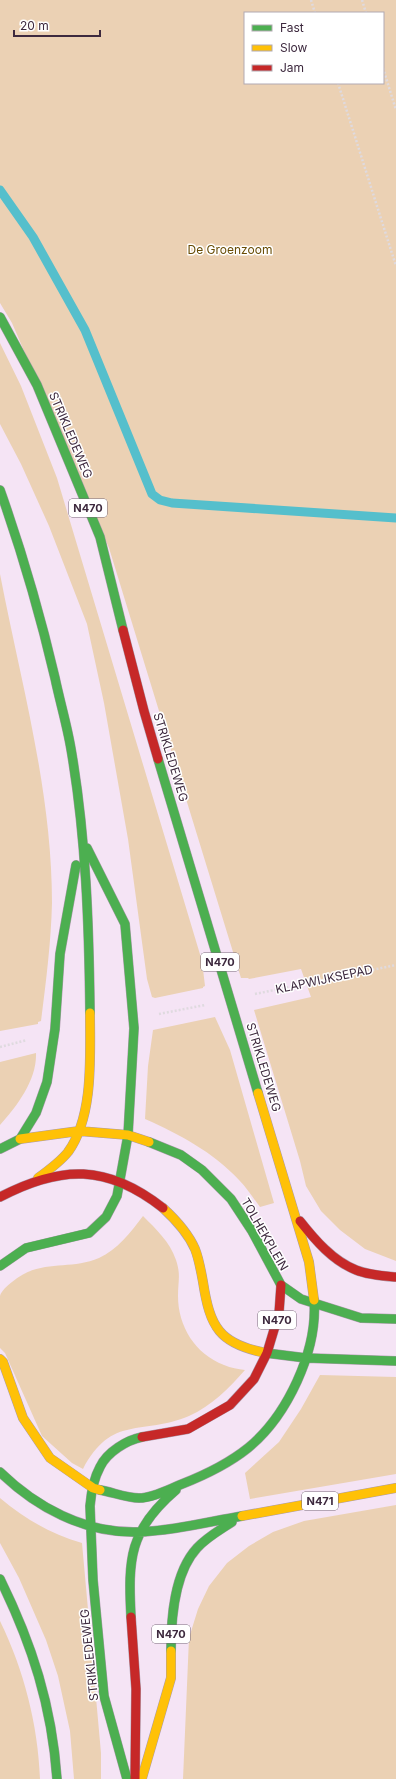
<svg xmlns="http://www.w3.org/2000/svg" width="396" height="1779" font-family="Inter,sans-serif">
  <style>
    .green { fill: #ebd1b4; fill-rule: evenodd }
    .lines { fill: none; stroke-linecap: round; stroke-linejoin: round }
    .stream { stroke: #55bfcc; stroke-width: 9 }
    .fast-casing { stroke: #ab9bab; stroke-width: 10 }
    .slow-casing { stroke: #ab9bab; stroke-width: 10 }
    .jam-casing { stroke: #ab9bab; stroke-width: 10 }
    .path { stroke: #dfdadf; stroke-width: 2.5; stroke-dasharray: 2 2; stroke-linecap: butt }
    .fast { stroke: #4caf50; stroke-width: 9 }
    .slow { stroke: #ffc107; stroke-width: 9 }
    .jam { stroke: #c62828; stroke-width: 9 }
    .labels { text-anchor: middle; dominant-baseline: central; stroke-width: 3; stroke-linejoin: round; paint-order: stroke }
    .shield { fill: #fff; stroke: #776978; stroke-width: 1 }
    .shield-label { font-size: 11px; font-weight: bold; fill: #3d293e }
    .park-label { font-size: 12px; fill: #674b03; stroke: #fff }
    .street-label { font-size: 12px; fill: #3d293e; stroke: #fff }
  </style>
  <rect width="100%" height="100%" fill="#f5e4f5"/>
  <path class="green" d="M0,0h396v1261l-31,-12 -25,-19 -19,-19 -15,-25 -6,-25 -46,-151 57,-13 -10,-28 -52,10 -1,-1h-7l-132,-430 -97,-225 -12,-20zM245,13h138v70h-138z
    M0,343l21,43 36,92 145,483 3,25 -2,1v1l-48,10 -3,-1 -5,-18 -19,-140 -24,-136 -17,-79 -38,-98 -28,-62 -21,-40z
    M0,574c21,109 52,217 52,329 -1,40 -6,79 -11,118l-3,1v2l-38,7z
    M215,1017l15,33 44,153 -14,4c-7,-9 -13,-19 -21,-27 -26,-28 -60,-46 -94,-61l3,-53 5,-36z
    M36,1053c1,27 -19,53 -36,72v-63z
    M143,1216c13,13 27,26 33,44 5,15 2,21 2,36 0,30 17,58 46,69 7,3 14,4 21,5 -17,19 -32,35 -56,46 -47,20 -77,-2 -106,53l-11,-6 -30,-27 -37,-83 -5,-5c0,-11 0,-44 0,-52 1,-5 8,-11 12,-14 28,-24 57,-11 87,-24 18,-8 32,-26 44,-42z
    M320,1375l76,2v97l-146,25 -5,-26 34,-31 22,-33z
    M0,1498c25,21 51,36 82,45l19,210v26h-27l-4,-48 -12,-55 -12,-36 -27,-62 -19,-35z
    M396,1505v274h-213l6,-141 9,-29 11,-23 18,-23 22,-17 24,-14 31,-11z
    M0,1621c24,49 38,104 40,158h-40z"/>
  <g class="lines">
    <path class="stream" d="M0,190l33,47 52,93 67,164 8,6 12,3 224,15"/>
    <defs>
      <path id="fast" d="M0,317l37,68 63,152 23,93
        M0,490c22,62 40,124 55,188 5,24 12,47 16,71 15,87 18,176 19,264
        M158,759l100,334
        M20,1139l16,-26 11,-31 8,-53 5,-75 16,-89
        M149,1142l32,13 21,15 29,29 21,32 29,54 20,14 60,19 35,1
        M0,1149l20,-10
        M0,1266l26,-18 63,-15 17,-16 11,-21 11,-61 6,-107 -9,-104 -38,-76
        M266,1353l40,5 90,3
        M0,1472c36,35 84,61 136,60 36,-1 71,-10 106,-16
        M100,1490c12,2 27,8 39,8 14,0 30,-9 43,-14 23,-9 46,-20 66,-36 39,-32 70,-97 66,-148
        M0,1579c32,65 52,127 57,200
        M131,1617c-3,-58 -2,-87 45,-127
        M171,1651c0,-33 3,-78 26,-103 10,-11 23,-18 35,-26
        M127,1779l-23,-83 -11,-116 -3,-74c1,-12 4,-28 10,-39 7,-15 27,-27 42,-30"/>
      <path id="slow" d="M258,1093l51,169 5,38
        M20,1139l59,-8 49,4 21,7
        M38,1178c11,-8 22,-16 30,-26 26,-36 22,-96 22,-139
        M163,1208c12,11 25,25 32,41 4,10 6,22 8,33 7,45 16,62 63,71
        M0,1359l3,3 20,56 27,40 43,30 7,2
        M242,1516l154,-28
        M142,1778l29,-100v-27"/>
      <path id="jam" d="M123,630l21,81 14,48
        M0,1197c61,-32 107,-33 163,11
        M300,1221c15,19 33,40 56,49 12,5 27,6 40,7
        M142,1437l46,-8 42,-24 24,-26 13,-26 12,-40 2,-28
        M131,1617l5,72 -1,90"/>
    </defs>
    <use href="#fast" class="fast-casing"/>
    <use href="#slow" class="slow-casing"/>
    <use href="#jam" class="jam-casing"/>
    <path class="path" d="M311,0l4,13
      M362,0l4,13
      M383,68l13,42
      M338,83l58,183
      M255,994l141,-29
      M159,1014l46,-9
      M0,1047l27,-7"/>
    <use href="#fast" class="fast"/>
    <use href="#slow" class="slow"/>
    <use href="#jam" class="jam"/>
  </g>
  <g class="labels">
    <g class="shield">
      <rect x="69" y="499" width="38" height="18" rx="3"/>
      <rect x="201" y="953" width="38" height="18" rx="3"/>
      <rect x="258" y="1311" width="38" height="18" rx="3"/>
      <rect x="302" y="1492" width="36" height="18" rx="3"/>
      <rect x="152" y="1625" width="38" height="18" rx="3"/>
    </g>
    <g class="shield-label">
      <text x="88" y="508">N470</text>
      <text x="220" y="962">N470</text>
      <text x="277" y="1320">N470</text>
      <text x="320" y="1501">N471</text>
      <text x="171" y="1634">N470</text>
    </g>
    <g class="park-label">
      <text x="230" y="249">De Groenzoom</text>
    </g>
    <g class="street-label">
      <text transform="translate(71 435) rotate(67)">STRIKLEDEWEG</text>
      <text transform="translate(171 757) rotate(73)">STRIKLEDEWEG</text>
      <text transform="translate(324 979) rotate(-12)">KLAPWIJKSEPAD</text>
      <text transform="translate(264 1067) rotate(73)">STRIKLEDEWEG</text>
      <text transform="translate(265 1234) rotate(60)">TOLHEKPLEIN</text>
      <text transform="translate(89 1655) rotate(-96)">STRIKLEDEWEG</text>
    </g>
  </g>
  <rect x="244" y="12" width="140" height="72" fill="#ffffff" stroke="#b1a9b2"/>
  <rect x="252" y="25" width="20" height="6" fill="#4caf50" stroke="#b1a9b2"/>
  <text x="280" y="32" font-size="12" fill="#3d293e">Fast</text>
  <rect x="252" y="45" width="20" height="6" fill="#ffc107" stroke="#b1a9b2"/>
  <text x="280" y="52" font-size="12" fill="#3d293e">Slow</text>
  <rect x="252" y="65" width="20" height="6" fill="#c62828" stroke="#b1a9b2"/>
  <text x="280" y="72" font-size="12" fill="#3d293e">Jam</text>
  <path d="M14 30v6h86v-6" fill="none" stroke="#3d293e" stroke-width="2"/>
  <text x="20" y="30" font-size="12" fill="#3d293e" stroke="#ffffff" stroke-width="3" paint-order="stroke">20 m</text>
</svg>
